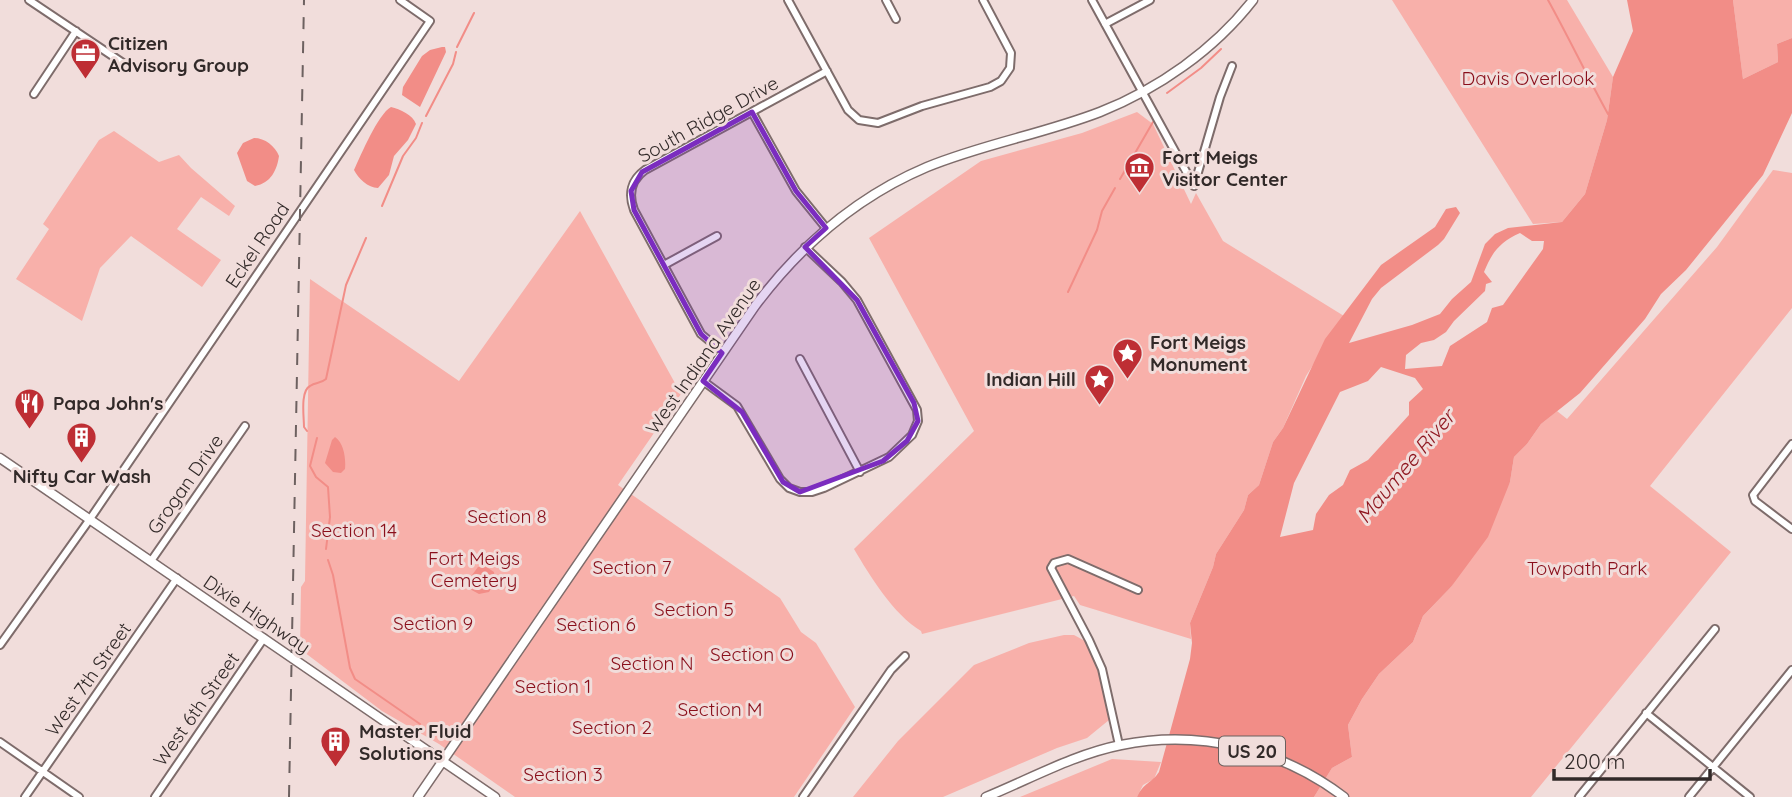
<svg xmlns="http://www.w3.org/2000/svg" width="1792" height="797" font-family="Quicksand,sans-serif">
  <style>
    .green { fill: #f8b0aa }
    .water { fill: #f28d87; fill-rule: evenodd }
    .lines { fill: none; stroke-linecap: round; stroke-linejoin: round }
    .stream { stroke: #f28d87; stroke-width: 2 }
    .minor-casing { stroke: #7e6c6b; stroke-width: 10 }
    .major-casing { stroke: #7e6c6b; stroke-width: 11 }
    .minor { stroke: #fff; stroke-width: 6 }
    .major { stroke: #fff; stroke-width: 8 }
    .rail { stroke: #6d6160; stroke-width: 2; stroke-dasharray: 12 12; stroke-linecap: butt }
    .marked { fill: #7b2cbf; fill-opacity: 0.2; stroke: #7b2cbf; stroke-width: 5; stroke-linejoin: round }
    .labels { text-anchor: middle; dominant-baseline: central; stroke-width: 6; stroke-linejoin: round; paint-order: stroke }
    .shield { fill: #f1dddb; stroke: #6b605e; stroke-width: 2 }
    .shield-label { font-size: 18px; font-weight: bold; fill: #322a29 }
    .poi-label { font-size: 19px; font-weight: bold; fill: #322a29; stroke: #f1dddb; text-anchor: start }
    .park-label { font-size: 19px; fill: #8a0f1b; stroke: #f1dddb }
    .street-label { font-size: 19px; fill: #322a29; stroke: #f1dddb }
    .water-label { font-size: 21px; font-style: italic; fill: #8e151e; stroke: #f1dddb }
  </style>
  <rect width="100%" height="100%" fill="#f1dddb"/>
  <path class="green" d="M1392,0h175l46,77 -6,43 -22,74 -23,28 -29,2z
    M1733,0h59v38l-15,6 1,18 -35,17z
    M1137,112l16,12 38,80 5,-11 27,48 121,75 -38,60 -23,52 -10,14 -14,43 -11,10 -4,15 -28,44 -3,13 -23,56 1,16 -111,-34 -6,-9 -152,38 -1,-3c-28,-17 -51,-55 -67,-82l120,-118 -105,-193 112,-77 101,-28z
    M114,131l45,31 20,-7 12,13 44,38 -6,10 -28,-19 -24,32 44,31 -19,27 -71,-51 -31,32 -18,53 -66,-42 33,-50 -6,-5 56,-84z
    M1773,170l19,3v135l-142,178 81,66 -200,245h-217l18,-29 20,-11 -4,-32 14,-26 17,-25 34,-32 10,-26 28,-29 59,-105 4,-25 13,-13 14,-20 16,-13 10,8 150,-172z
    M580,211l101,183 -63,91 162,113 21,34 15,11 39,64 -61,90h-279l-76,-53 -57,-33 -82,-62 1,-62 4,-6 5,-302 149,102z
    M1064,635h10l13,7 15,38 7,40 -22,18 -30,10 -114,49h-90l45,-56 76,-76 55,-22z
    M1112,759l49,3 -7,17 -11,6 -6,12h-117z"/>
  <path class="water" d="M1627,0h106l10,79 35,-17 -1,-18 15,-6v75l-29,62 -77,95 -25,24 -16,25 -65,74 -39,31 -14,20 -13,13 -4,25 -22,55 -37,50 -28,29 -10,26 -34,32 -17,25 -14,26 4,32 -20,11 -18,29h-177c7,-15 14,-13 22,-25l31,-113 2,-16 -2,-20 23,-56 3,-13 28,-44 4,-15 11,-10 14,-43 10,-14 42,-89 56,-74 54,-38 11,-18 10,-2 4,6 -16,26 -6,6 -57,43 -9,11 -23,44 63,-18 28,-11 12,-15 19,-17 14,-38 10,-10 13,-6 54,-6 23,-28 22,-74 6,-43 20,-46zM1520,233l12,8h12l-1,8 -40,56 -11,3 -5,14 -37,24 -8,20 -37,3 1,-14 15,-12 13,-3 12,-8 8,-11 31,-30 1,-7 6,-2 -8,-10c8,-20 16,-30 36,-39zM1381,367l34,11 8,11 -14,13v13l-41,45 -18,10 -7,15 -14,10 -13,19 -3,16 -33,7 14,-54 46,-91 28,-11z
    M442,47h3l1,5 -26,55 -18,-12 1,-8 19,-31 8,-6z
    M391,107c9,2 22,8 25,17l-8,16 -14,16 -5,19 -11,13c-10,0 -20,-10 -24,-18 7,-15 24,-56 37,-63z
    M254,138c11,0 21,8 25,18 -2,14 -8,27 -24,30l-8,-5 -10,-28 6,-10z
    M335,437c9,6 11,22 10,32l-4,4 -8,-1 -8,-9 7,-23z
    M485,566l9,6 1,10 -6,10 -10,2 -13,-7 -7,-11 10,3 9,-12z"/>
  <g class="lines">
    <path class="stream" d="M1548,0c21,38 39,76 60,114
      M457,47l17,-34
      M1167,93l34,-25 20,-19
      M426,116l27,-52 3,-12
      M1120,179l33,-57
      M382,206l21,-50 13,-18 6,-15
      M1068,292l29,-62 5,-19 13,-23
      M307,431l-3,-4c0,-10 -4,-36 6,-41 6,-4 10,-2 16,-7l20,-94 20,-47
      M317,438l-7,28 6,11 12,10 2,30 -4,32
      M328,560l5,15 17,93 5,11 65,45"/>
    <defs>
      <path id="minor" d="M29,0l97,65
        M788,0l60,110 11,10 19,3 44,-17 68,-19 11,-6 9,-13 1,-15 -28,-53
        M886,0l10,19
        M1092,0l102,186 26,-89 12,-31
        M1105,24l45,-24
        M34,94l42,-63
        M752,112l44,79 30,37
        M664,265l53,-29
        M723,352l-22,-18 -67,-124c-6,-16 -3,-30 11,-40l182,-99
        M800,359l60,113
        M703,381l34,25 43,73 9,9 11,4h12l12,-4 65,-31 23,-22 6,-14 -1,-11 -60,-110 -15,-18 -37,-35
        M1792,444l-39,51 2,6 37,28
        M151,561l94,-135
        M0,645l90,-126 340,-498 -30,-21
        M1646,713l104,84
        M0,742l79,55
        M1119,745l-17,-76 -13,-29 -38,-72 3,-5 14,-4 70,31
        M25,797l152,-219
        M155,797l109,-159
        M803,797l88,-127 14,-14
        M1579,797l136,-168
        M1689,797l103,-127"/>
      <path id="major" d="M0,458l495,339
        M418,797l337,-491c45,-60 101,-109 172,-139 56,-23 116,-33 173,-55 58,-23 114,-62 153,-112
        M986,797c44,-18 89,-43 135,-52 79,-16 160,4 223,52"/>
    </defs>
    <use href="#minor" class="minor-casing"/>
    <use href="#major" class="major-casing"/>
    <use href="#minor" class="minor"/>
    <use href="#major" class="major"/>
    <path class="rail" d="M289,797l15,-797"/>
  </g>
  <path class="marked" d="M752,112l44,79 30,37 -21,19 52,53 57,103 4,18 -11,20 -24,20 -83,31 -17,-10 -41,-70 -39,-31 19,-28 -21,-19 -67,-124 -3,-19 11,-19z"/>
  <defs>
    <symbol id="office-pin" viewBox="-11 -11 22 30"><path d="M0 17L-7.5 6A9.5 9.5 0 1 1 7.5 6Z" fill="#be2e34" stroke="#f1dddb"/><path d="M-6-3h4V-5.5h4V-3h4V5H-6ZM-1-4.5V-3h2v-1.5ZM-6 0V1H6V0Z" fill="#fff"/></symbol>
    <symbol id="museum-pin" viewBox="-11 -11 22 30"><path d="M0 17L-7.5 6A9.5 9.5 0 1 1 7.5 6Z" fill="#be2e34" stroke="#f1dddb"/><path d="M0-6L6-3V-2H-6V-3ZM-5-1h2V3h-2ZM-1-1h2V3h-2ZM3-1h2V3H3ZM-6 4H6V6H-6Z" fill="#fff"/></symbol>
    <symbol id="sight-pin" viewBox="-11 -11 22 30"><path d="M0 17L-7.5 6A9.5 9.5 0 1 1 7.5 6Z" fill="#be2e34" stroke="#f1dddb"/><path d="M0-6L1.8-2.2L6-1.7L2.9 1.2L3.7 5.4L0 3.3L-3.7 5.4L-2.9 1.2L-6-1.7L-1.8-2.2Z" fill="#fff"/></symbol>
    <symbol id="restaurant-pin" viewBox="-11 -11 22 30"><path d="M0 17L-7.5 6A9.5 9.5 0 1 1 7.5 6Z" fill="#be2e34" stroke="#f1dddb"/><path d="M-5-6h1v4h1v-4h1v4h1v-4h1v5L-1.5 .5V6h-2V.5L-5-1ZM5-6V6H3V1.5H1.5Q1.5-4 5-6Z" fill="#fff"/></symbol>
    <symbol id="building-pin" viewBox="-11 -11 22 30"><path d="M0 17L-7.5 6A9.5 9.5 0 1 1 7.5 6Z" fill="#be2e34" stroke="#f1dddb"/><path d="M-4-6H4V6H1V3H-1V6H-4ZM-2.5-4.3h1.7v1.8h-1.7ZM.8-4.3h1.7v1.8H.8ZM-2.5-1h1.7V.8h-1.7ZM.8-1h1.7V.8H.8Z" fill="#fff"/></symbol>
  </defs>
  <g fill-rule="evenodd">
    <use href="#office-pin" x="68" y="36" width="35" height="47"/>
    <use href="#museum-pin" x="1122" y="150" width="35" height="47"/>
    <use href="#sight-pin" x="1110" y="336" width="35" height="47"/>
    <use href="#sight-pin" x="1082" y="362" width="35" height="47"/>
    <use href="#restaurant-pin" x="12" y="386" width="35" height="47"/>
    <use href="#building-pin" x="64" y="420" width="35" height="47"/>
    <use href="#building-pin" x="318" y="724" width="35" height="47"/>
  </g>
  <g class="labels">
    <rect class="shield" x="1219" y="736.5" width="66" height="29" rx="5"/>
    <g class="shield-label">
      <text x="1252" y="751">US 20</text>
    </g>
    <g class="poi-label">
      <text x="108" y="43">Citizen<tspan x="108" dy="22">Advisory Group</tspan></text>
      <text x="1162" y="157">Fort Meigs<tspan x="1162" dy="22">Visitor Center</tspan></text>
      <text x="1150" y="342">Fort Meigs<tspan x="1150" dy="22">Monument</tspan></text>
      <text x="1076" y="379" text-anchor="end">Indian Hill</text>
      <text x="53" y="403">Papa John's</text>
      <text x="82" y="476" text-anchor="middle">Nifty Car Wash</text>
      <text x="359" y="731">Master Fluid<tspan x="359" dy="22">Solutions</tspan></text>
    </g>
    <g class="park-label">
      <text x="1528" y="78">Davis Overlook</text>
      <text x="507" y="516">Section 8</text>
      <text x="354" y="530">Section 14</text>
      <text x="474" y="558">Fort Meigs<tspan x="474" dy="22">Cemetery</tspan></text>
      <text x="632" y="567">Section 7</text>
      <text x="1587" y="568">Towpath Park</text>
      <text x="694" y="609">Section 5</text>
      <text x="433" y="623">Section 9</text>
      <text x="596" y="624">Section 6</text>
      <text x="752" y="654">Section O</text>
      <text x="652" y="663">Section N</text>
      <text x="553" y="686">Section 1</text>
      <text x="720" y="709">Section M</text>
      <text x="612" y="727">Section 2</text>
      <text x="563" y="774">Section 3</text>
    </g>
    <g class="street-label">
      <text transform="translate(708 119) rotate(-29)">South Ridge Drive</text>
      <text transform="translate(257 245) rotate(-56)">Eckel Road</text>
      <text transform="translate(703 356) rotate(-55)">West Indiana Avenue</text>
      <text transform="translate(185 484) rotate(-55)">Grogan Drive</text>
      <text transform="translate(257 614) rotate(34)">Dixie Highway</text>
      <text transform="translate(88 679) rotate(-55)">West 7th Street</text>
      <text transform="translate(196 709) rotate(-55)">West 6th Street</text>
    </g>
    <g class="water-label">
      <text transform="translate(1405 466) rotate(-50)">Maumee River</text>
    </g>
  </g>
  <path d="M1554 769v10h156v-10" fill="none" stroke="#322a29" stroke-width="3.5"/>
  <text x="1564" y="769" font-size="21" fill="#322a29" stroke="#f1dddb" stroke-width="5" paint-order="stroke">200 m</text>
</svg>
